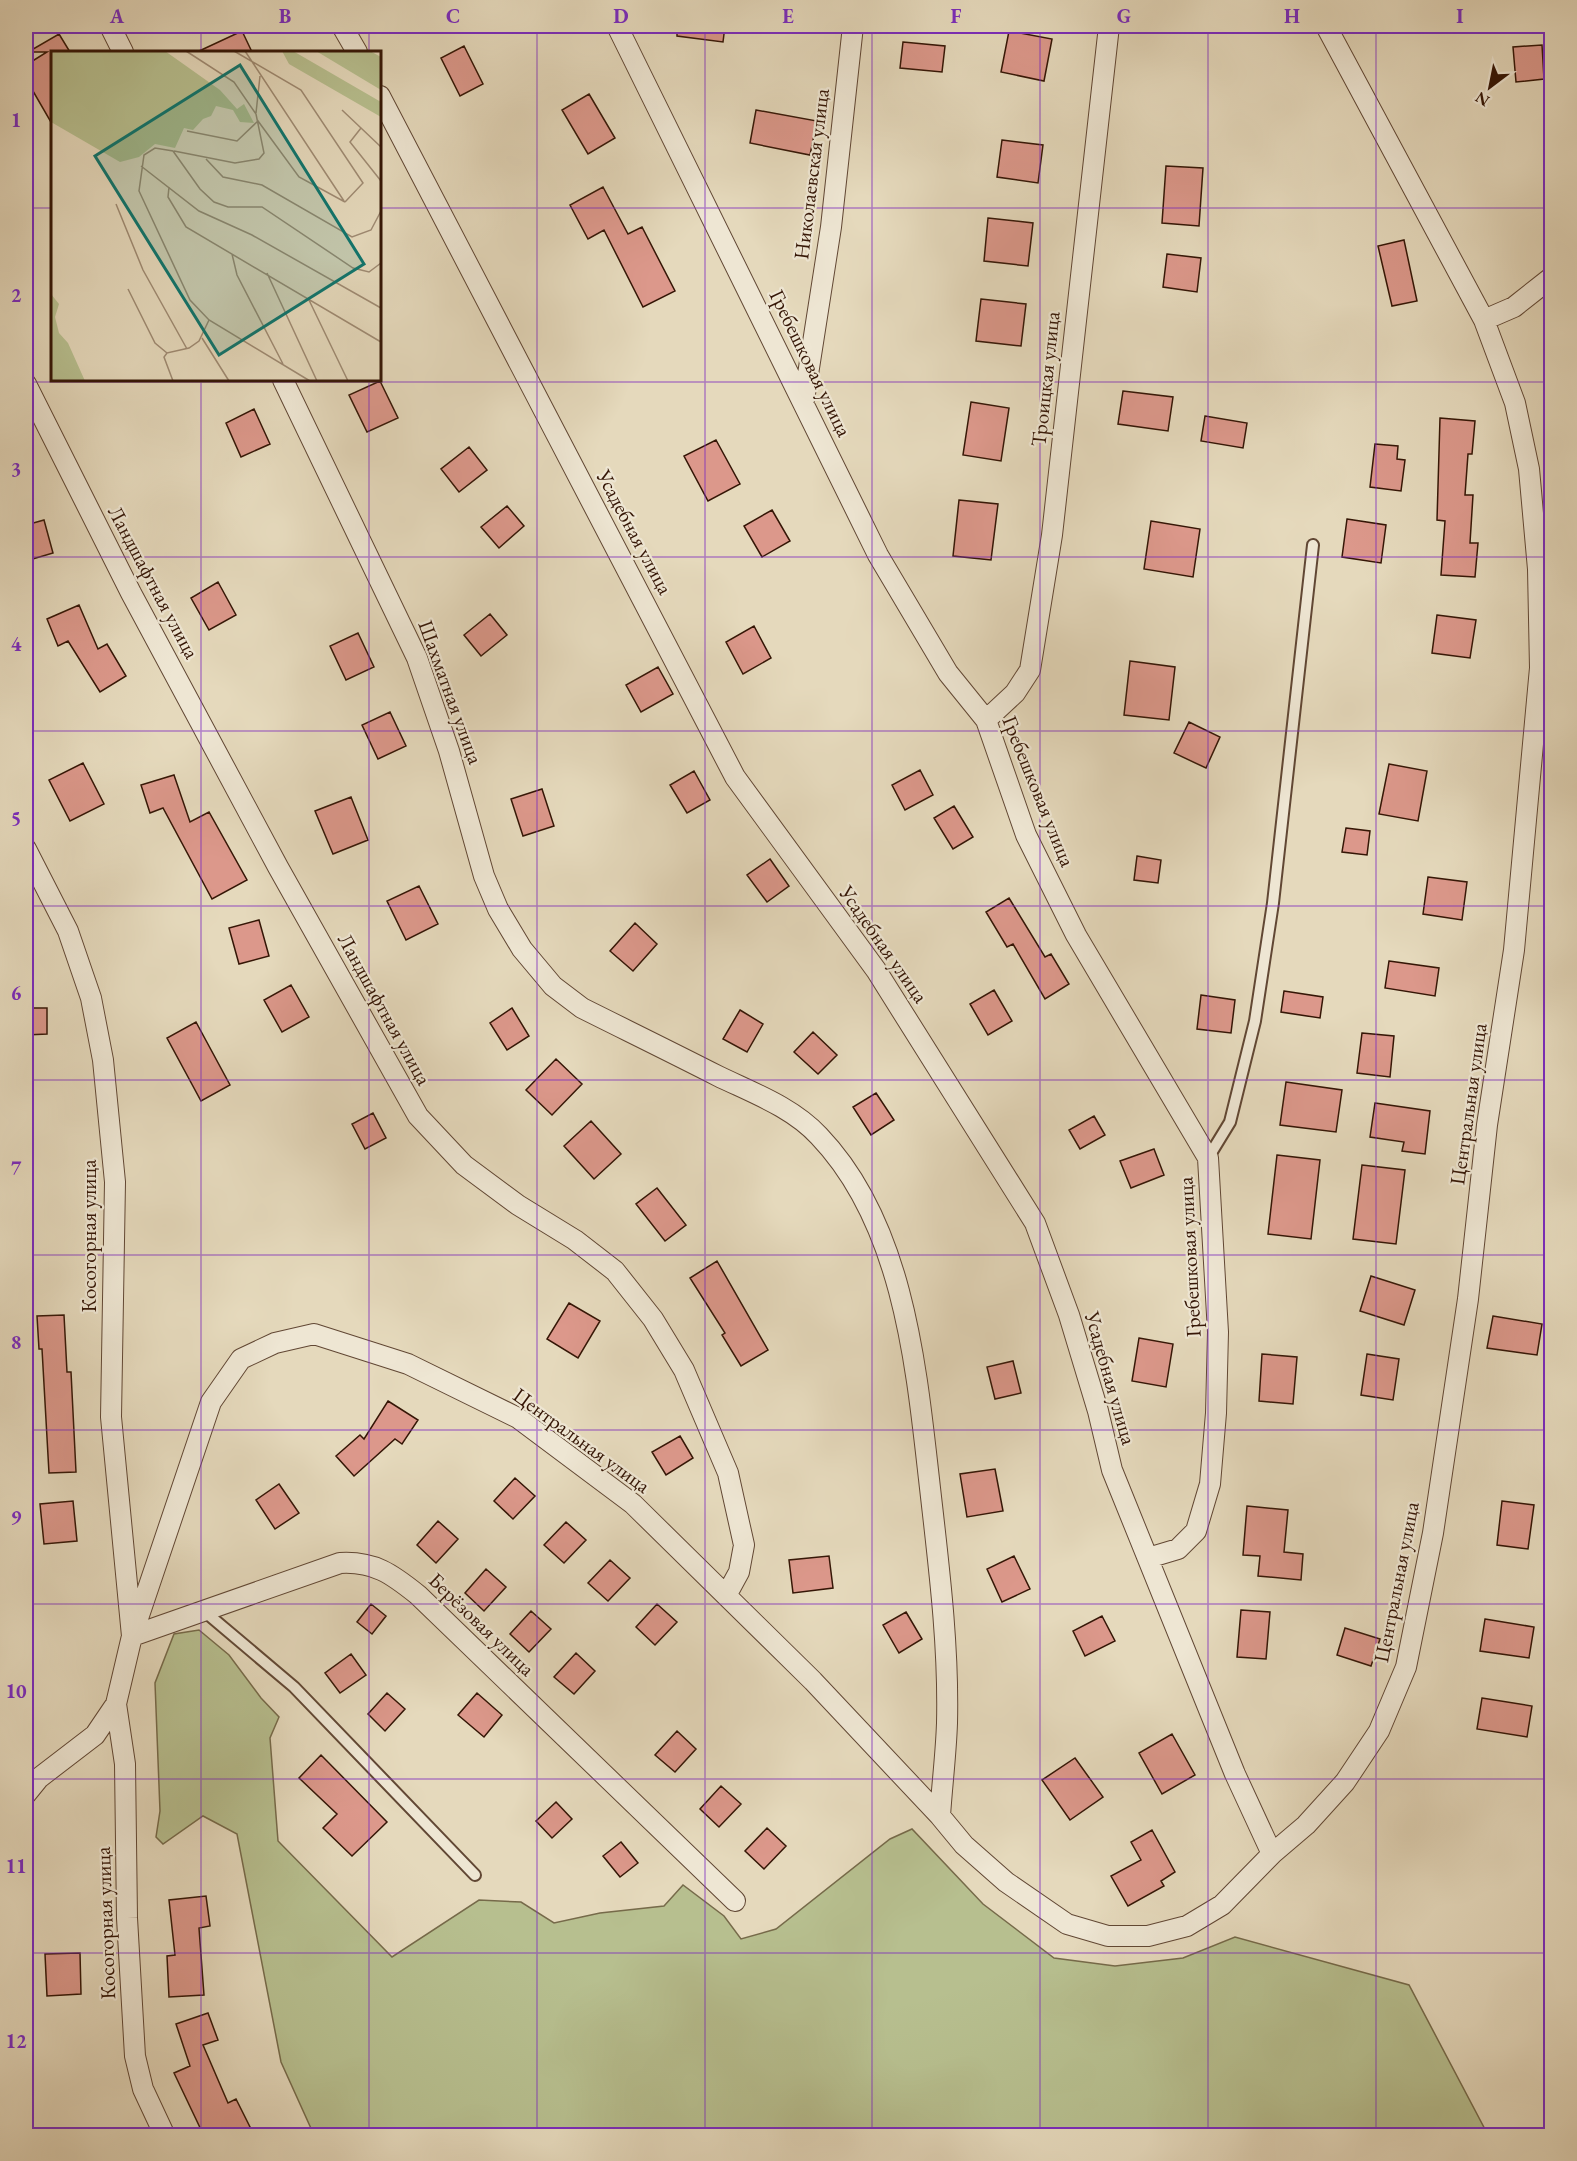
<svg xmlns="http://www.w3.org/2000/svg" width="1577" height="2161" font-family="'EB Garamond',serif">
  <style>
    .green { fill: #b7bf8f; stroke: #766a4a; stroke-width: 1.5 }
    .building { fill: #dc988b; stroke: #351606; stroke-width: 1.5 }
    .lines { fill: none; stroke-linecap: round; stroke-linejoin: round }
    .lane-casing { stroke: #614734; stroke-width: 14 }
    .street-casing { stroke: #614734; stroke-width: 22 }
    .lane { stroke: #eee6d3; stroke-width: 10 }
    .street { stroke: #eee6d3; stroke-width: 20 }
    .grid { fill: none; stroke: #7b2cbf; stroke-width: 1.5; stroke-opacity: 0.55 }
    .labels { text-anchor: middle; dominant-baseline: central; stroke-width: 4.5; stroke-linejoin: round; paint-order: stroke }
    .street-label { font-size: 21px; fill: #351606; stroke: #eee6d3 }
    .inset-road { fill: none; stroke: #9f8b73; stroke-width: 1.5 }
    .view { fill: #0f766e; fill-opacity: 0.15; stroke: #0f766e; stroke-width: 3 }
    .inset-edge { fill: none; stroke: #351606; stroke-width: 3 }
    .neatline { fill: none; stroke: #7b2cbf; stroke-width: 2 }
    .grid-label { font-size: 20px; text-anchor: middle; font-weight: bold; fill: #7b2cbf }
  </style>
  <rect width="100%" height="100%" fill="#e5d9bc"/>
  <filter id="stains"><feTurbulence type="fractalNoise" baseFrequency=".00333" numOctaves="4"/><feColorMatrix values="0 0 0 0 .2 0 0 0 0 .09 0 0 0 0 .02 0 0 0 .5 -.17"/></filter>
  <radialGradient id="worn" r=".72"><stop offset=".6" stop-color="#630" stop-opacity="0"/><stop offset="1" stop-color="#630" stop-opacity=".3"/></radialGradient>
  <path class="green" d="M199,1630l30,25 32,43 18,19 -9,21 8,103 114,116 87,-57 42,2 33,21 46,-10 64,-7 19,-21 41,31 17,23 35,-10 114,-90 22,-10 71,75 71,54 61,8 68,-8 52,-21 174,48 79,150h-1174l-33,-73 -44,-228 -34,-18 -40,28 -7,-7 4,-26 -5,-128 19,-49z"/>
  <path class="building" d="M677,26h48l-2,16 -46,-6z
    M242,31l10,21h-55z
    M1009,31l43,8 -8,42 -43,-9z
    M59,34l11,18h-18v72l-26,-45v-14l21,-13h-19z
    M903,42l42,4 -3,26 -42,-4z
    M1542,45l2,34 -28,3 -3,-35z
    M464,46l19,38 -23,12 -19,-38z
    M589,94l26,44 -27,16 -26,-44z
    M756,110l61,11 -7,34 -60,-12z
    M1002,140l41,5 -5,38 -41,-6z
    M1166,166l37,2 -4,58 -37,-3z
    M603,187l25,47 14,-7 33,64 -32,16 -39,-77 -16,9 -18,-34z
    M988,218l45,5 -5,43 -44,-5z
    M1404,240l13,61 -25,5 -14,-60z
    M1167,254l34,4 -4,34 -34,-5z
    M981,299l45,5 -5,42 -45,-5z
    M380,381l18,37 -31,14 -18,-37z
    M1123,391l50,6 -5,34 -50,-7z
    M971,402l38,6 -8,53 -38,-6z
    M254,409l16,35 -29,13 -15,-34z
    M1205,416l42,7 -4,25 -42,-7z
    M1440,418l35,3 -3,33h-4l-3,41h8l-3,48h8l-3,34 -34,-2 4,-54 -8,-1z
    M716,440l24,44 -32,17 -24,-45z
    M1375,444l23,2 -1,13 8,1 -4,31 -31,-4z
    M469,447l18,23 -28,22 -18,-23z
    M959,500l39,4 -7,56 -38,-4z
    M507,506l17,20 -25,22 -18,-21z
    M772,510l18,31 -28,16 -18,-31z
    M1347,519l39,6 -5,38 -39,-6z
    M44,520l9,33 -27,8v-36z
    M1151,521l49,8 -7,48 -49,-8z
    M218,582l18,33 -27,15 -18,-32z
    M79,605l19,44 9,-5 19,32 -26,16 -32,-51 -10,5 -11,-27z
    M490,614l17,21 -26,21 -17,-21z
    M1437,615l39,5 -6,38 -38,-5z
    M754,626l17,32 -28,16 -17,-32z
    M358,633l16,34 -28,13 -16,-34z
    M1130,661l45,6 -6,53 -45,-5z
    M658,667l15,27 -32,18 -15,-27z
    M390,712l16,34 -28,13 -16,-34z
    M1189,722l31,15 -14,31 -32,-15z
    M83,763l21,41 -34,17 -21,-41z
    M1389,764l38,7 -9,50 -39,-7z
    M920,770l13,25 -28,15 -13,-25z
    M694,771l16,29 -23,13 -17,-28z
    M174,775l16,47 19,-10 38,68 -35,19 -49,-91 -13,5 -9,-28z
    M542,789l12,37 -31,10 -12,-37z
    M351,797l17,43 -35,14 -18,-43z
    M954,806l19,31 -20,12 -19,-31z
    M1346,828l24,3 -3,24 -25,-3z
    M1137,856l24,4 -3,23 -24,-3z
    M770,859l19,27 -22,16 -20,-27z
    M1428,877l39,5 -5,38 -39,-6z
    M419,886l19,38 -32,16 -19,-39z
    M1009,898l36,59 6,-3 18,30 -24,15 -32,-55 -6,3 -21,-35z
    M259,920l10,36 -30,8 -10,-36z
    M635,923l22,21 -24,27 -23,-20z
    M1389,961l50,7 -4,28 -50,-8z
    M291,985l18,32 -27,15 -18,-32z
    M994,990l18,31 -24,14 -18,-31z
    M1284,991l39,6 -3,21 -39,-6z
    M1201,995l34,5 -4,33 -34,-4z
    M26,1008h21v26l-21,1z
    M512,1008l17,28 -22,14 -17,-27z
    M740,1010l23,14 -16,28 -24,-13z
    M196,1022l34,63 -29,16 -34,-63z
    M813,1032l24,23 -19,19 -24,-22z
    M1362,1033l32,3 -4,41 -33,-4z
    M556,1059l26,25 -30,31 -26,-25z
    M1286,1082l56,8 -6,42 -56,-7z
    M876,1093l18,27 -23,15 -18,-28z
    M1375,1103l55,8 -5,43 -23,-3 2,-9 -34,-5z
    M373,1113l13,25 -21,11 -13,-25z
    M1094,1116l11,19 -25,14 -11,-19z
    M591,1121l30,33 -27,25 -30,-33z
    M1154,1149l10,26 -33,13 -11,-27z
    M1277,1155l43,5 -9,79 -43,-5z
    M1362,1165l43,5 -9,74 -43,-5z
    M657,1188l29,37 -21,16 -29,-37z
    M717,1261l51,89 -27,16 -19,-31 3,-2 -35,-55z
    M1371,1276l44,14 -11,35 -44,-14z
    M569,1303l31,18 -22,37 -31,-19z
    M64,1315l3,57h4l5,100 -27,1 -7,-124h-3l-2,-33z
    M1493,1316l49,8 -5,31 -50,-7z
    M1139,1338l34,6 -7,43 -34,-6z
    M1262,1354l35,3 -4,47 -34,-3z
    M1367,1354l32,5 -6,41 -32,-5z
    M1013,1361l8,32 -26,6 -8,-32z
    M388,1401l30,19 -16,24 -7,-5 -41,37 -18,-20 24,-21 4,4z
    M680,1436l13,22 -27,17 -14,-23z
    M995,1469l8,42 -36,6 -7,-43z
    M515,1478l20,18 -22,23 -19,-18z
    M279,1484l20,29 -24,16 -19,-29z
    M73,1501l4,40 -33,3 -4,-40z
    M1502,1501l32,4 -6,44 -31,-4z
    M1247,1506l41,4 -4,42 19,2 -2,26 -43,-4 2,-20 -17,-1z
    M438,1521l20,18 -22,24 -19,-18z
    M566,1522l20,18 -22,23 -20,-18z
    M829,1556l4,32 -40,5 -4,-33z
    M1014,1556l16,33 -28,13 -15,-33z
    M610,1560l20,18 -22,23 -20,-18z
    M486,1569l20,18 -22,24 -19,-18z
    M371,1604l15,12 -14,18 -15,-12z
    M657,1604l20,18 -22,23 -19,-18z
    M1241,1610l29,2 -4,47 -29,-2z
    M531,1611l20,18 -22,23 -19,-18z
    M906,1612l16,27 -23,14 -16,-28z
    M1102,1616l13,25 -30,15 -12,-25z
    M1485,1619l49,8 -5,31 -49,-7z
    M1345,1628l35,11 -9,27 -34,-11z
    M576,1653l19,18 -21,23 -20,-17z
    M351,1654l15,21 -26,18 -15,-20z
    M387,1693l18,16 -20,22 -17,-17z
    M477,1693l25,22 -18,22 -26,-22z
    M1482,1698l50,8 -5,31 -50,-8z
    M677,1731l19,18 -21,23 -20,-17z
    M1172,1734l23,41 -33,19 -23,-41z
    M321,1755l66,67 -35,34 -29,-28 14,-14 -38,-36z
    M1075,1758l28,39 -33,23 -28,-40z
    M721,1786l20,18 -22,23 -19,-18z
    M556,1802l16,17 -20,19 -16,-17z
    M767,1828l19,18 -22,23 -19,-18z
    M1152,1830l23,42 -14,9 3,5 -36,20 -17,-30 30,-16 -10,-18z
    M621,1842l17,21 -18,14 -17,-21z
    M206,1896l4,30 -11,2 5,67 -35,2 -2,-41 8,-1 -6,-55z
    M80,1953l1,41 -34,2 -2,-42z
    M208,2013l10,27 -15,5 25,58 8,-4 14,28 -17,9h-29l-30,-63 16,-7 -14,-42z"/>
  <g class="lines">
    <defs>
      <path id="lane" d="M1208,1158l22,-36 25,-101 18,-118 40,-358
        M204,1611l90,76 181,188"/>
      <path id="street" d="M110,26l13,26
        M342,26l15,26
        M617,26l261,529 70,118 38,47 40,115 50,100 132,223 10,174 -2,81 -6,71 -14,47 -18,18 -30,9
        M380,96l355,681 141,193 159,253 34,92 29,96 14,59 123,304 37,80
        M1484,320l30,-13 38,-30
        M283,380l134,278 32,93 35,125 14,33 24,40 31,37 29,22c46,23 91,45 136,68 35,17 74,31 101,60 84,88 97,228 110,343 9,81 20,163 18,244 -1,31 -5,62 -7,93l24,29 42,37 61,42 41,12h40l39,-10 35,-21 50,-51 34,-29 39,-43 34,-51 27,-64 27,-134 35,-234 19,-174 27,-175 26,-282 -2,-99 -9,-100 -14,-66 -31,-83 -158,-294
        M26,384l105,209 147,274 140,249 46,49 54,40 57,35 40,31 38,48 31,51 44,103 16,72 -5,27 -12,22
        M804,400l27,-173 22,-201
        M986,720l29,-27 15,-23 22,-135 57,-509
        M26,849l42,82 23,67 12,62 12,122 -4,235 21,219 208,-73c34,-2 52,11 78,32l317,306
        M116,1704l9,60 2,154 8,138 8,33 22,47
        M26,1794l13,-16 56,-43 21,-31 16,-68 79,-234 30,-43 34,-16 39,-9 94,30 110,54 115,86 180,177 127,135"/>
    </defs>
    <use href="#lane" class="lane-casing"/>
    <use href="#street" class="street-casing"/>
    <use href="#lane" class="lane"/>
    <use href="#street" class="street"/>
  </g>
  <path class="grid" d="M201,26v26M369,26v26M537,26v2110M705,26v2110M872,26v2110M1040,26v2110M1208,26v2110M1376,26v2110M26,208h26M380,208h1172M201,380v1756M369,380v1756M26,382h1526M26,557h1526M26,731h1526M26,906h1526M26,1080h1526M26,1255h1526M26,1430h1526M26,1604h1526M26,1779h1526M26,1953h1526"/>
  <g class="labels">
    <g class="street-label">
      <text transform="translate(811 174) rotate(-83)">Николаевская улица</text>
      <text transform="translate(811 363) rotate(64)">Гребешковая улица</text>
      <text transform="translate(1045 379) rotate(-84)">Троицкая улица</text>
      <text transform="translate(635 532) rotate(62)">Усадебная улица</text>
      <text transform="translate(154 582) rotate(62)">Ландшафтная улица</text>
      <text transform="translate(451 692) rotate(70)">Шахматная улица</text>
      <text transform="translate(1039 791) rotate(68)">Гребешковая улица</text>
      <text transform="translate(884 944) rotate(55)">Усадебная улица</text>
      <text transform="translate(385 1009) rotate(61)">Ландшафтная улица</text>
      <text transform="translate(1468 1104) rotate(-82)">Центральная улица</text>
      <text transform="translate(88 1236) rotate(-90)">Косогорная улица</text>
      <text transform="translate(1189 1257) rotate(-93)">Гребешковая улица</text>
      <text transform="translate(1111 1378) rotate(74)">Усадебная улица</text>
      <text transform="translate(582 1440) rotate(36)">Центральная улица</text>
      <text transform="translate(1396 1582) rotate(-79)">Центральная улица</text>
      <text transform="translate(482 1624) rotate(44)">Берёзовая улица</text>
      <text transform="translate(105 1923) rotate(-92)">Косогорная улица</text>
    </g>
  </g>
  <g transform="translate(51 51)">
    <rect width="330" height="330" fill="#e5d9bc"/>
    <path d="M1,0h113l55,39 17,19 7,-5 10,19 -14,-1 -7,-12 -17,-4 -5,10 -8,3 -10,11 -9,-2 -9,20 -20,-4 -16,13 -19,5 -69,-40zM231,0h11l88,51v15l-92,-53zM265,0h54l11,6v33zM0,243l8,10 -4,13 4,16 9,10 17,38h-34z" fill="#b7bf8f"/>
    <path class="inset-road" d="M183,0l67,39 62,93 -18,19M194,0l99,150M291,59l19,18 -11,14 31,39M205,62l4,-37M310,77l20,19M136,80l50,10 21,-20 41,56 46,25M123,100l61,12 24,-4 5,-6 -8,-39 -22,-32 -48,-31M155,108l17,18 39,8 90,52 19,-7 10,-19M90,115l58,45 53,24 129,73M118,136l-1,10 18,30 195,115M65,153l27,66 44,79M181,203l5,21 46,89M216,222l50,108M77,238l27,54 12,10 22,-5 10,-7 10,-21M257,247l40,83M151,287l27,43M116,302l-3,4 9,24M259,330l-101,-61 -19,-20 -51,-109 5,-36 11,-7 18,3 27,38 14,13 14,5h34l91,61 16,4 12,-9"/>
    <path class="view" d="M189,14l124,199 -145,91 -124,-199z"/>
    <rect width="330" height="330" class="inset-edge"/>
  </g>
  <rect width="1577" height="2161" fill="none" stroke="#e5d9bc" stroke-width="66"/>
  <g transform="translate(1490 87) rotate(212)" stroke="#eee6d3" stroke-width="4.5" paint-order="stroke">
  <path d="M0-4.5L10 22L0 15L-10 22Z" fill="#351606"/>
  <text y="-9" font-size="16" font-weight="bold" text-anchor="middle" fill="#351606">N</text>
  </g>
  <rect x="33" y="33" width="1511" height="2095" class="neatline"/>
  <g class="grid-label">
    <text x="117" y="23">A</text>
    <text x="285" y="23">B</text>
    <text x="453" y="23">C</text>
    <text x="621" y="23">D</text>
    <text x="788" y="23">E</text>
    <text x="956" y="23">F</text>
    <text x="1124" y="23">G</text>
    <text x="1292" y="23">H</text>
    <text x="1460" y="23">I</text>
    <text x="16" y="127">1</text>
    <text x="16" y="302">2</text>
    <text x="16" y="476">3</text>
    <text x="16" y="651">4</text>
    <text x="16" y="825">5</text>
    <text x="16" y="1000">6</text>
    <text x="16" y="1175">7</text>
    <text x="16" y="1349">8</text>
    <text x="16" y="1524">9</text>
    <text x="16" y="1698">10</text>
    <text x="16" y="1873">11</text>
    <text x="16" y="2048">12</text>
  </g>
  <rect width="100%" height="100%" filter="url(#stains)"/>
  <rect width="100%" height="100%" fill="url(#worn)"/>
</svg>
